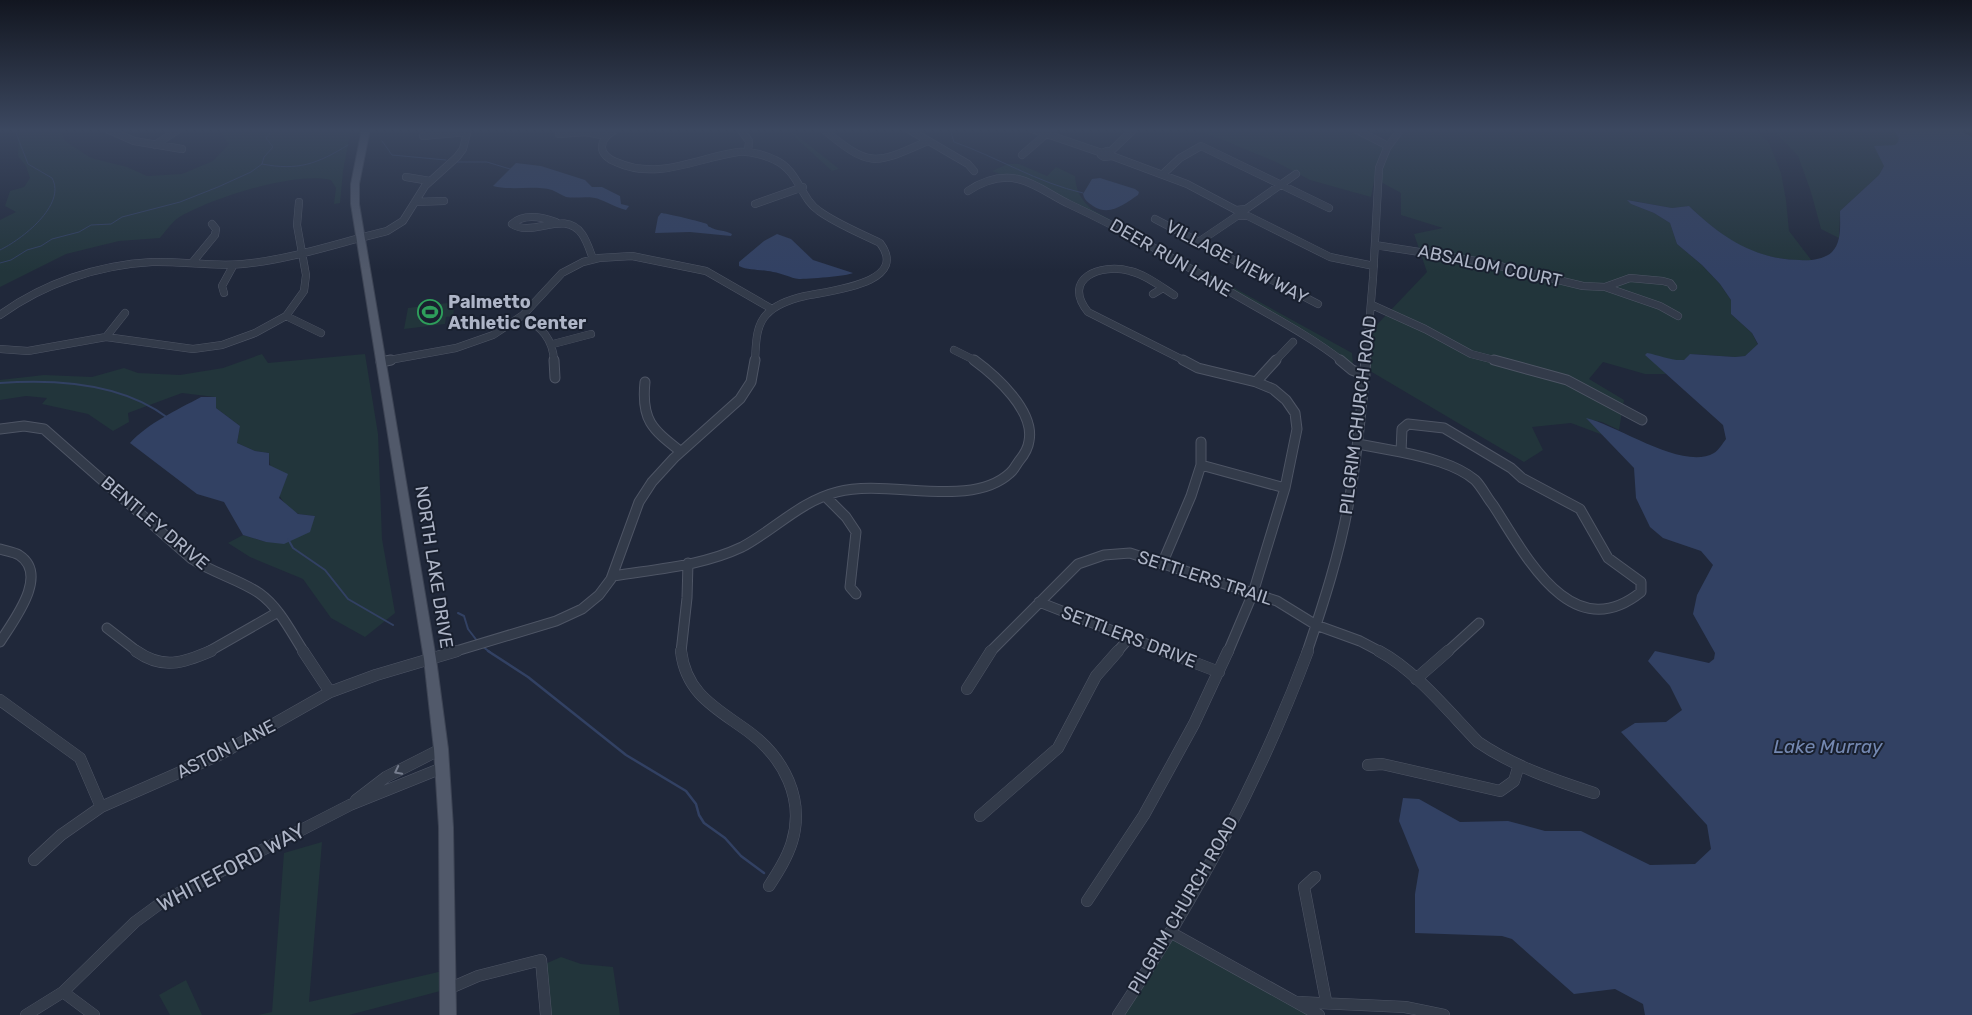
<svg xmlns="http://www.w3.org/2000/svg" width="1972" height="1015" font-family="Rubik,sans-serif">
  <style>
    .green { fill: #22353b }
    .water { fill: #324163 }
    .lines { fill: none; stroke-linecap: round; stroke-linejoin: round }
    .stream-far2 { stroke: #324163; stroke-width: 1 }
    .stream-far1 { stroke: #324163; stroke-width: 2 }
    .stream { stroke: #324163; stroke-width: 2.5 }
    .minor-far2-casing { stroke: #4e5565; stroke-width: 8 }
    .minor-far1-casing { stroke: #4e5565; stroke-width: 11 }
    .minor-casing { stroke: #4e5565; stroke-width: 12 }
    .major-casing { stroke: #3d4454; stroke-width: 2 }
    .minor-far2 { stroke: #333b4a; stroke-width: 7 }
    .minor-far1 { stroke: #333b4a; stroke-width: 9 }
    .minor { stroke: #333b4a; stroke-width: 11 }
    .major { fill: #51596a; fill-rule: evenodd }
    .oneway { stroke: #777e8f }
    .labels { text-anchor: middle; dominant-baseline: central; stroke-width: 4; stroke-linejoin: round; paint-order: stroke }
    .street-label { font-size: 18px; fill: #aeb5c7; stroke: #19202f }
    .poi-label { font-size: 18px; font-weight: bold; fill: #aeb5c7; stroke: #19202f; text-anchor: start }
    .water-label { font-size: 19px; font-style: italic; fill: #7488b1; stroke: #19202f }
    .near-street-label { font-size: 21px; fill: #aeb5c7; stroke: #19202f }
  </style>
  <rect width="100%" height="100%" fill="#20283a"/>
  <path class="green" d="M19,129h40l6,12 26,17 36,9 20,9 35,-2 31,-13 16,-17 -9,-13 3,-2h128l-8,42 -3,32 -6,1 2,-16 -5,-8c-36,-9 -122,19 -153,38 -7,5 -13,14 -18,20l-41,3 -53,13 -66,33v-67l16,-8 -11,-6 5,-15 14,-4 6,-9 -4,-12 -8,-10z
    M782,129h7l50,40 -7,2 -45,-41z
    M1196,129h159l32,17 14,-17h353l15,14 12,30 5,27 3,31 23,30c-57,-1 -83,-17 -123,-55l-17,2 -44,-8 3,4 23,9 16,10 7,21 25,21 18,19 11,16v14l21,19 6,12 -13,11 -10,1 -44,-3 -7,6 -7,1 -30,-7 19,20h-21l-42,-12 -14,17 35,21 -5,30 -17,-8 -15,-3 16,16 -32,-12 -39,4 11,23 -19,12 -159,-94 4,-35 58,-61 -13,-38 29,-6 -42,-13v-22l-22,-12 -3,-10 -5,26 -61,-17 -34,-18z
    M1772,129h120l7,9v4l-4,3 -16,30 -39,36 -1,27 -18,-9 -10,-37 -13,-36z
    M1008,164h11l28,12 9,-9 19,9c1,15 6,23 16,33l261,144 1,11 -48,-30 -218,-118 -31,-21 -64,-24z
    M455,302l-2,14 -7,1 -1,7 -41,5 4,-21z
    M262,354l6,9 97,-9 13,80 4,105 13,74 -30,24 -34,-19 -28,-39 -53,-22 -22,-14 15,-8 23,7 49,-26c-5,-1 -11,-1 -16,-2 -22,-8 -29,-41 -30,-61l-14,-2 -18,-8 3,-17 -24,-18 -1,-11 -33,-4 -54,20 1,9 -16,9 -25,-17 -46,-10 5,-6 -21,-2 -26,4v-20l44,-5 48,2 32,-9 14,5 42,2 43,-7z
    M322,842l-13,160 138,-32 1,19 -99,26h-91l14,-3 12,-159z
    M1170,932l149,83h-201z
    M561,957l20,7 32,3 7,48h-72l-3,-51z
    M186,980l16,35h-32l-11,-20z"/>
  <path class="water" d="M1892,129h65l15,8v878h-327l-2,-11 -28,-15 -41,5 -62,-55 -10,-3 -87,-3v-39l4,-24 -20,-49 4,-23 16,1 41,23 48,-1 37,10h36l69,34 45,-1 16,-15 -4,-24 -86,-93 14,-9 31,-1 16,-12 -12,-24 -22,-25 7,-10 54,12 5,-4 1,-6 -22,-39 4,-19 16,-30 -12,-14 -38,-13 -13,-11 -14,-29 -2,-30 -48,-50c33,8 97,53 128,35 4,-2 9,-10 12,-14l-3,-14 -78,-70 2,-2c12,2 24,8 37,7l6,-6 45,3 10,-1 13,-12 -6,-11 -21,-19v-14l-11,-16 -18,-19 -25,-21 -7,-21 -16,-10 -23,-9 -4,-4 45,8 17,-2c31,30 66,54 111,54 10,1 25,-1 32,-8 10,-10 8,-28 8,-41l39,-36 5,-9 -10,-20 21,-1 3,-3 1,-4z
    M516,163l25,3 44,14 7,7h10l18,9 1,8 8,2 -3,4c-12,-3 -16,-7 -25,-10 -11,-5 -24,-1 -35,-3 -5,-2 -9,-5 -14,-7 -19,-5 -40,1 -59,-4z
    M1100,178l35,11 4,3 -1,3c-14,9 -28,22 -45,11 -4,-3 -9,-6 -10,-12l9,-15z
    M661,213c4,0 42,9 46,11 1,1 1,3 3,3 6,4 15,3 22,7l-1,2 -41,-4 -35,1 3,-16z
    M777,234l14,5 22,21 40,13c-5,3 -46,6 -54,6 -9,-1 -17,-6 -26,-7 -11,-3 -24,-1 -34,-6v-4l25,-21z
    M201,397h15v11l24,18 -3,17 18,8 14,2v12l19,9 -9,24 19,16 17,2 -5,16 -26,12 -18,-2 -23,-7 -19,-33 -27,-8 -67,-51c18,-20 47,-33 71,-46z"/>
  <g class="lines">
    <path class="stream-far2" d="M950,129l4,13c43,15 84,41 129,51
      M382,141l10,14 54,5
      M457,162h30l23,7
      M262,164c36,7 55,0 86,-19
      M0,250c21,-10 67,-45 52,-72l-24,-14 -12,-31 1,-4
      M0,263l11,-3 16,-10 14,-4 11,-7 27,-7 12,-7 20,-1 11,-7 58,-15 38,-15 33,-15 11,-8 2,-7 9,-10 -7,-9 4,-5 -1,-2 -21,-2"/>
    <path class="stream-far1" d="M0,383c56,-4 122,0 168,35
      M288,539l5,9 32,22 23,29 45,26
      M458,613l6,3 4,13 10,13
      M483,647l7,5"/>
    <path class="stream" d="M488,651l40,26 98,78 60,36 10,13 3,11 5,8 21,15 16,18 23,17"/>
    <defs>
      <path id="minor-far2" d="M107,129l27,12 48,8
        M616,129c-6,4 -13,8 -14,17 -1,8 8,14 14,16 42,19 80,-4 122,-10 12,-1 27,3 37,8 24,11 25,38 44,51 18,13 41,22 61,32 31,41 -53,48 -75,53 -13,3 -29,8 -38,18 -12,12 -11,32 -12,47
        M740,129l9,12 -1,11
        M823,129c47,39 51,36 105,12
        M908,129l60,35 6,7
        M1032,129l70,24 5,-2
        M1355,129l33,17
        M559,134l27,-2 20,4
        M423,136l44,-4
        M155,145l24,-16
        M1110,152l24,-23
        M1102,153l-1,2 3,2 8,-1 75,28 49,26 10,-1
        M1022,155l30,-26
        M1163,174l17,-16 21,-12 128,62
        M406,177l24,4
        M968,191c15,-10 31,-16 50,-12 18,4 34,17 51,25 58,27 114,60 170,93 34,20 71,39 103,64
        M415,202l29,-1
        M755,204l48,-17
        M1246,209l50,-35
        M1237,216h11l82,41 44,9
        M1155,219l163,85
        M556,222c-14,-5 -32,-9 -44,2 21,14 52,-15 70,10 5,7 8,17 11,25
        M1200,241l37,-25
        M1375,245l108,17 100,24 22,1 25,-9 33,3 7,2 3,4
        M192,263l23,-28 1,-6 -4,-5
        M1605,287l55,19 18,10
        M224,293l-2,-7 11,-20
        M1153,294l10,-6
        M1174,295c-14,-9 -28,-20 -44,-24 -29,-8 -69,7 -42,41l97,49
        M1372,305l53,24 46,25 27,7
        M0,315c44,-32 98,-50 152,-53 30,-1 60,5 91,2 46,-4 98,-22 144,-33l16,-10 22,-35 32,-29 6,-8 5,-20
        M523,315c18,13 30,23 31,46
        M286,316l35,17
        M106,337l19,-24
        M553,344l38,-10
        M0,349l28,2 78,-14 87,12 29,-4 33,-12 31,-17 18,-25 2,-16 -9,-50 2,-23
        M954,350l22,11
        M384,361l72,-13 37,-13 30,-20 39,-42 21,-11 16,-4 33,-2 74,15 66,38
        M1275,361l18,-19
        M1366,361l7,-83 6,-110 8,-20 14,-19"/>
      <path id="minor-far1" d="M554,360l1,18
        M1183,360l15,8 58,14 17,7 13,11 9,13 2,16 -12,59 -32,105 -25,59
        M1340,360l12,10 13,5
        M1494,360l73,20 75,40
        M381,362l10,-2
        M645,382c-4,38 7,47 35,69
        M1256,382l20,-22
        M1408,424l36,4 67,40 11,10 58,31 28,49 33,24v10c-70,56 -116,-38 -148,-87 -6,-7 -11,-18 -18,-25 -19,-16 -50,-23 -74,-28l1,-23z
        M0,429l24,-3 20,3 148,130c21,14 46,20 67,34 20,14 32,39 45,59
        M1358,444l43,8
        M1201,465l84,23
        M825,496l21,21 10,15 -6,55 6,7
        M0,549c6,2 14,3 19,6 31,20 -6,66 -19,87
        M1162,564l29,-68 10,-31v-23
        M613,576c43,-7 89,-10 129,-29 32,-17 59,-46 95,-55 51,-14 133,18 173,-19 4,-3 6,-8 9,-12 5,-6 9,-12 10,-20 6,-30 -33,-65 -55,-81
        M1039,602l128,50
        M107,628l31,24
        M208,652l70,-40
        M453,652l103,-31 26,-12 17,-14 12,-16 28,-77 13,-20 22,-24 66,-59 11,-17 4,-22
        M681,652l6,-54 1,-35
        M990,652l88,-88 26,-9 26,-2 147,48 39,24 44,16 21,11
        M1117,652l13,-15
        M1307,652c17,-50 33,-100 42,-151 9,-47 12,-94 17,-141
        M1447,652l32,-29"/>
      <path id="minor" d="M136,651c27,19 47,12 75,0
        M303,651l27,41
        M681,651c5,44 37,58 68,81 35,26 56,67 43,110 -5,16 -14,30 -23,44
        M1164,651l55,21
        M1379,651c36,19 70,61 99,91 35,24 76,38 116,51
        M1416,679l32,-28
        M967,689l24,-38
        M0,700l80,58 21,49
        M1368,765l14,-1 118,27 14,-10 5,-16
        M356,800l30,-23 55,-28
        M980,816l78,-68 38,-72 22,-25
        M34,860l27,-25 40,-28 118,-52 111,-63 46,-17 81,-24
        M1315,877l-11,10 22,114
        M1087,901l57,-86 50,-91 34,-73
        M1170,932l149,83
        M448,989l30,-13 63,-16 5,55
        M63,992l31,23
        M1297,1002l108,5 39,8
        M26,1015l37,-23 72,-70 30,-22 185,-95 92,-37
        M1118,1015c77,-116 141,-233 190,-364"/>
      <path id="major" d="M362,129h8l-11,55v20l77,455 12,90 5,78 3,188h-16l-1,-188 -5,-78 -10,-90 -73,-455v-20z"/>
    </defs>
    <use href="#minor-far2" class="minor-far2-casing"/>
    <use href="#minor-far1" class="minor-far1-casing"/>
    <use href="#minor" class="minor-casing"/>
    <use href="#major" class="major-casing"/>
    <use href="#minor-far2" class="minor-far2"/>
    <use href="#minor-far1" class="minor-far1"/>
    <use href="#minor" class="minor"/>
    <use href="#major" class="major"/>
  </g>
  <defs><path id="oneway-chevron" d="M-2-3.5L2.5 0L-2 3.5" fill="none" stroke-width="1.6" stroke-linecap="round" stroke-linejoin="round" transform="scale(1.25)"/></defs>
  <use class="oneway" href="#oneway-chevron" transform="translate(398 771) rotate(153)"/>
  <linearGradient id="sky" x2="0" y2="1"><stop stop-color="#121620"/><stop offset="0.48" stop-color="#3c4860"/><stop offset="1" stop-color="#3c4860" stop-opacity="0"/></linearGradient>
  <rect width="1972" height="271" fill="url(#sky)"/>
  <defs>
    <symbol id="stadium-ring" viewBox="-11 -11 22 22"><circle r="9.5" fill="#19202f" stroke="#2e9e5b" stroke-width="1.5"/><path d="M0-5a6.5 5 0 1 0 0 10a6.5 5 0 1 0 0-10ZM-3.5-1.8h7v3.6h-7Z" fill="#2e9e5b"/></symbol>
  </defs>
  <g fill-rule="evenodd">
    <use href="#stadium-ring" x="416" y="298" width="28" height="28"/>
  </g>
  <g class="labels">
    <g class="street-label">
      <text transform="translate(1171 258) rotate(30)">DEER RUN LANE</text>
      <text transform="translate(1237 262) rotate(28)">VILLAGE VIEW WAY</text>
      <text transform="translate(1490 266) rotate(12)">ABSALOM COURT</text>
      <text transform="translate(1358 415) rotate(-83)">PILGRIM CHURCH ROAD</text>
      <text transform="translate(155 523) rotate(40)">BENTLEY DRIVE</text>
      <text transform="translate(434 567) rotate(81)">NORTH LAKE DRIVE</text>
      <text transform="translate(1205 578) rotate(18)">SETTLERS TRAIL</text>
      <text transform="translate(1129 637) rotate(21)">SETTLERS DRIVE</text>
      <text transform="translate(226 749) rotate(-27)">ASTON LANE</text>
      <text transform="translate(1183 905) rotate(-60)">PILGRIM CHURCH ROAD</text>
    </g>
    <g class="poi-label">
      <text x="448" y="302">Palmetto<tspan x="448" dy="21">Athletic Center</tspan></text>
    </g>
    <g class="water-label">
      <text x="1828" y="746">Lake Murray</text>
    </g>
    <g class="near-street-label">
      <text transform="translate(231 867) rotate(-28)">WHITEFORD WAY</text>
    </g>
  </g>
</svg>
